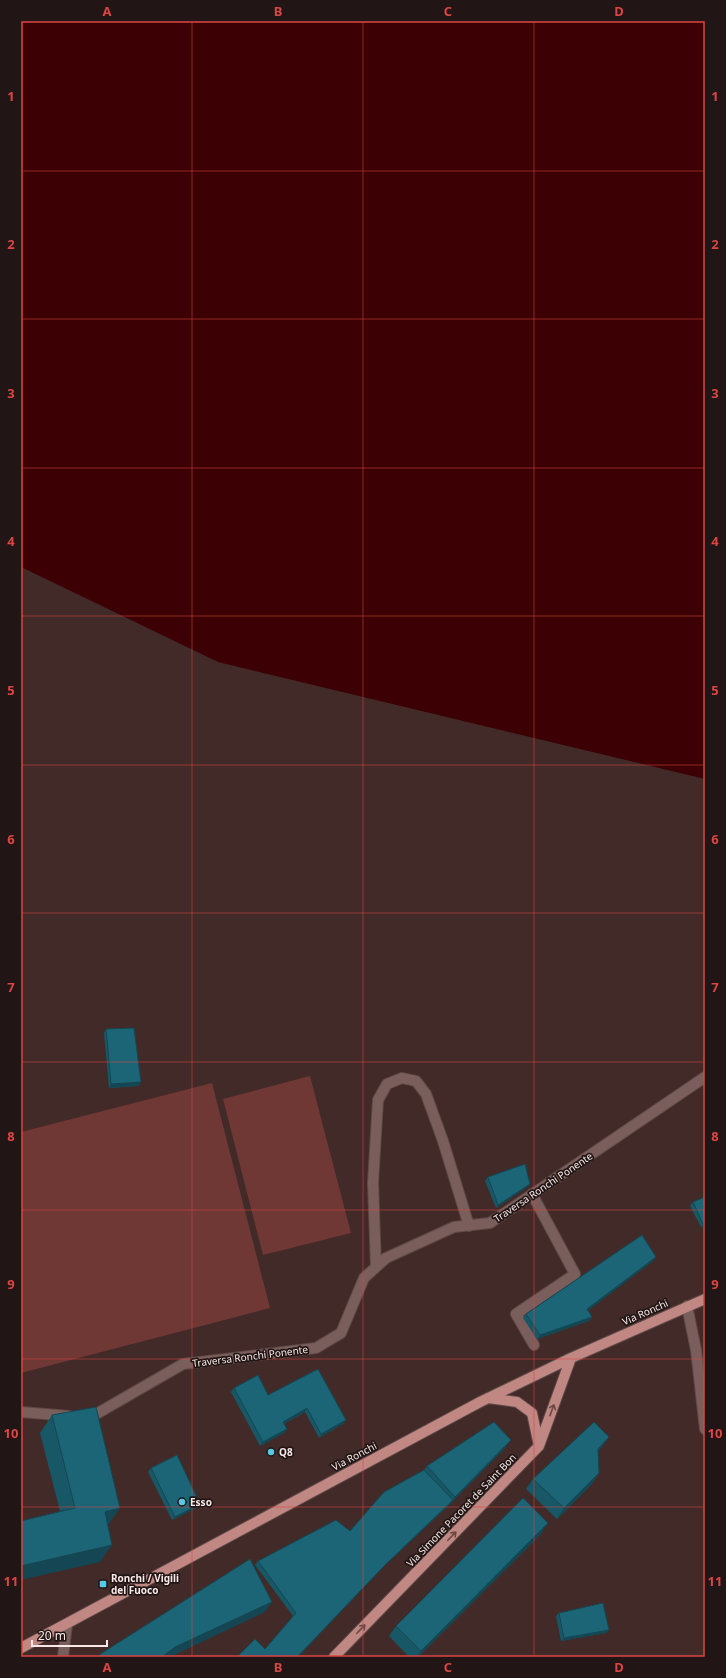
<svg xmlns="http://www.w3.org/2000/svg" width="726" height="1678" font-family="'Noto Sans',sans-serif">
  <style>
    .green { fill: #6f3835 }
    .water { fill: #3c0004 }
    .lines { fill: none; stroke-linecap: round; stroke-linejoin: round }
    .service-casing { stroke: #5e4a48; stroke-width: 12 }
    .pedestrian-casing { stroke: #5e4a48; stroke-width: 12 }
    .minor-casing { stroke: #5e4a48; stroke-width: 12 }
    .primary-casing { stroke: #5e4a48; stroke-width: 12 }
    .service { stroke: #7a5e5b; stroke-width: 10 }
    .pedestrian { stroke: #7a5e5b; stroke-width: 10 }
    .minor { stroke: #7a5e5b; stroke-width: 10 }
    .primary { stroke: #c18883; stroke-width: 10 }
    .wall { fill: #185765 }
    .shaded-wall { fill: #144753 }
    .building { fill: #1c6576; stroke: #144753 }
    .oneway { stroke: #694946 }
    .grid { fill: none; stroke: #db4544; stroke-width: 1; stroke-opacity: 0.55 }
    .poi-dot { fill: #59c8e5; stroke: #211615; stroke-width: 1.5 }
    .labels { text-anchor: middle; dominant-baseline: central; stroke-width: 3.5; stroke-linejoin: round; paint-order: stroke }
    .street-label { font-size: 10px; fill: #f8e8e6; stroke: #211615 }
    .poi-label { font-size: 10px; font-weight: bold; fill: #f8e8e6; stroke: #211615; text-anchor: start }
    .neatline { fill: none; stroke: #db4544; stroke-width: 1.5 }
    .grid-label { font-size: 13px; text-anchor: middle; font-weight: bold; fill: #db4544 }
  </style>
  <rect width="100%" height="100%" fill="#422a28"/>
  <path class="green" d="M310,1076l41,157 -88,22 -40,-156z
    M212,1083l58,225 -249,65v-241z"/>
  <path class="water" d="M21,21h684v758l-487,-117 -197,-95z"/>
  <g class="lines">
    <defs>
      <path id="service" d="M376,1267l-3,-84 5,-83 9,-16 15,-6 14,3 10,13 17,47 26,85
        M21,1412l48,4
        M85,1416l13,-3 85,-49 133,-16 25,-15 23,-55 22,-20 68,-31 36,-4 215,-146"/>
      <path id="pedestrian" d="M532,1194l43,80 -59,40 18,31"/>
      <path id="minor" d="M687,1306l9,44 9,79
        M63,1657l4,-33"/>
      <path id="primary" d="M488,1398l29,4 15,11 7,33
        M21,1648l459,-246 91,-44 134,-59
        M334,1657l205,-211 32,-88"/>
    </defs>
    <use href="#service" class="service-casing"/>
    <use href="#pedestrian" class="pedestrian-casing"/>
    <use href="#minor" class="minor-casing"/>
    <use href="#primary" class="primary-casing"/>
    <use href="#service" class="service"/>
    <use href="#pedestrian" class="pedestrian"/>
    <use href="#minor" class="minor"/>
    <use href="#primary" class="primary"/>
  </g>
  <path class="wall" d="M106,1029l33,57 -30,2 -5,-55z
    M488,1177l42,7 -3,3 -31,21 -11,-27z
    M705,1197v29l-4,1 -11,-21 3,-4z
    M653,1261l-65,49 4,7 -3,4 -52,18 -14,-21 3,-4z
    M234,1388l34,7 78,25 -3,4 -24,14 -14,-26 -21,12 3,5 -3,4 -24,13 -29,-54z
    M52,1415l56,110 -8,37 -40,-51 -20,-78z
    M506,1447l-56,57 -68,64 -84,89h-61l28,-8 28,-33 -38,-51 3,-4 92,-30 74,-61 3,-4z
    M602,1447l-4,4 1,22 -7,11 -35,35 -31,-30 7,-10z
    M151,1468l47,39 -26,13 -24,-48z
    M541,1534l-123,123h-9l-20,-21 7,-10z
    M559,1613l50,17 -3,3 -45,8 -5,-25z"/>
  <path class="shaded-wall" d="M141,1082l-2,4 -30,2 2,-4z
    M530,1184l-3,3 -31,21 2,-3z
    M705,1223v3l-4,1 2,-3z
    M656,1257l-3,4 -68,52 2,-4z
    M592,1317l-3,4 -52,18 3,-4z
    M307,1408l-2,4 -25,14 3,-4z
    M346,1420l-3,4 -24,14 2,-4z
    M287,1429l-3,4 -24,13 3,-4z
    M609,1437l-7,10 -11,12 7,-10z
    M511,1440l-5,7 -56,57 -68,64 -84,89h-1l88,-92 68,-65 2,-3z
    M599,1473l-7,11 -35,35 7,-11z
    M200,1504l-2,3 -26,13 3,-3z
    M120,1508l-12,17 -3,-13z
    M548,1523l-7,11 -123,123h-1l4,-6z
    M112,1545l-12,17 -79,18v-14z
    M272,1602l-7,10 -95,45h-8l13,-10z
    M609,1630l-3,3 -45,8 3,-3z"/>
  <path class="building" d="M134,1028l7,54 -30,2 -5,-55z
    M525,1164l5,20 -32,21 -10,-28z
    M705,1197v26l-2,1 -10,-22z
    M642,1235l14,22 -69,52 5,8 -52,18 -14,-21z
    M318,1369l28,51 -25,14 -14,-26 -24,14 4,7 -24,13 -29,-54 24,-13 10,20z
    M96,1407l24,101 -15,4 7,33 -91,21v-45l54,-13 -23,-93z
    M494,1422l17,18 -56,57 -28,-31z
    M594,1422l15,15 -11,12 1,24 -35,35 -31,-29z
    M177,1455l23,49 -25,13 -24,-49z
    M424,1470l29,30 -68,65 -88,92h-60l18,-18 10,10 31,-36 -38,-52 78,-41 14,11 34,-39z
    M523,1498l25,25 -127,128 -25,-25z
    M250,1559l22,43 -97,45 -13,10h-65l5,-4z
    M603,1603l6,27 -45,8 -5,-25z"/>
  <defs><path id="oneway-shaft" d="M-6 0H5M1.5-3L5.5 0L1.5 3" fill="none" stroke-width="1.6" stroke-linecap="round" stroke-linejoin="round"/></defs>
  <g class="oneway">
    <use href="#oneway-shaft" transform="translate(552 1410) rotate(-70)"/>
    <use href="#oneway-shaft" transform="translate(452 1536) rotate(-46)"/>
    <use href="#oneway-shaft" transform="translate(361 1629) rotate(-46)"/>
  </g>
  <path class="grid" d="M192,21v1636M363,21v1636M534,21v1636M21,171h684M21,319h684M21,468h684M21,616h684M21,765h684M21,913h684M21,1062h684M21,1210h684M21,1359h684M21,1507h684"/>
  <g class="poi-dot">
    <circle cx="271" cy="1452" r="4"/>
    <circle cx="182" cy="1502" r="4"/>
    <rect x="99" y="1580" width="8" height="8" rx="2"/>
  </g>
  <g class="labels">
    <g class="street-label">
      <text transform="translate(543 1187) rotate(-34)">Traversa Ronchi Ponente</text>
      <text transform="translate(645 1312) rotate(-24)">Via Ronchi</text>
      <text transform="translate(250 1356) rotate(-7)">Traversa Ronchi Ponente</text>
      <text transform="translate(354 1456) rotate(-28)">Via Ronchi</text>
      <text transform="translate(461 1510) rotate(-46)">Via Simone Pacoret de Saint Bon</text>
    </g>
    <g class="poi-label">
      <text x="279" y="1452">Q8</text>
      <text x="190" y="1502">Esso</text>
      <text x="111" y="1578">Ronchi / Vigili<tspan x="111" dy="12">del Fuoco</tspan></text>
    </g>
  </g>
  <rect width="726" height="1678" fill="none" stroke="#211615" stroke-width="44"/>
  <path d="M32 1640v6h75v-6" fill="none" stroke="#f8e8e6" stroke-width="2"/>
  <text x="38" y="1640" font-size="12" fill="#f8e8e6" stroke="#211615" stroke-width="3" paint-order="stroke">20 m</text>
  <rect x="22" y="22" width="682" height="1634" class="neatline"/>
  <g class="grid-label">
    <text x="107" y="16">A</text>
    <text x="278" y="16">B</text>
    <text x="448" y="16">C</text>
    <text x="619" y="16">D</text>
    <text x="11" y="101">1</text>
    <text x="715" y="101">1</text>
    <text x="11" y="249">2</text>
    <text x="715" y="249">2</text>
    <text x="11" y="398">3</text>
    <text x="715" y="398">3</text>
    <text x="11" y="546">4</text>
    <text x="715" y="546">4</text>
    <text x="11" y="695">5</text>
    <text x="715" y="695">5</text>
    <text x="11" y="844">6</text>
    <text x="715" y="844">6</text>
    <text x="11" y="992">7</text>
    <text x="715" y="992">7</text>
    <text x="11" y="1141">8</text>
    <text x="715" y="1141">8</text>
    <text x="11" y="1289">9</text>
    <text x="715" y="1289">9</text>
    <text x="11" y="1438">10</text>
    <text x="715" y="1438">10</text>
    <text x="11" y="1586">11</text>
    <text x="715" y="1586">11</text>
    <text x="107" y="1672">A</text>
    <text x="278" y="1672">B</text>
    <text x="448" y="1672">C</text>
    <text x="619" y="1672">D</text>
  </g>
</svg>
